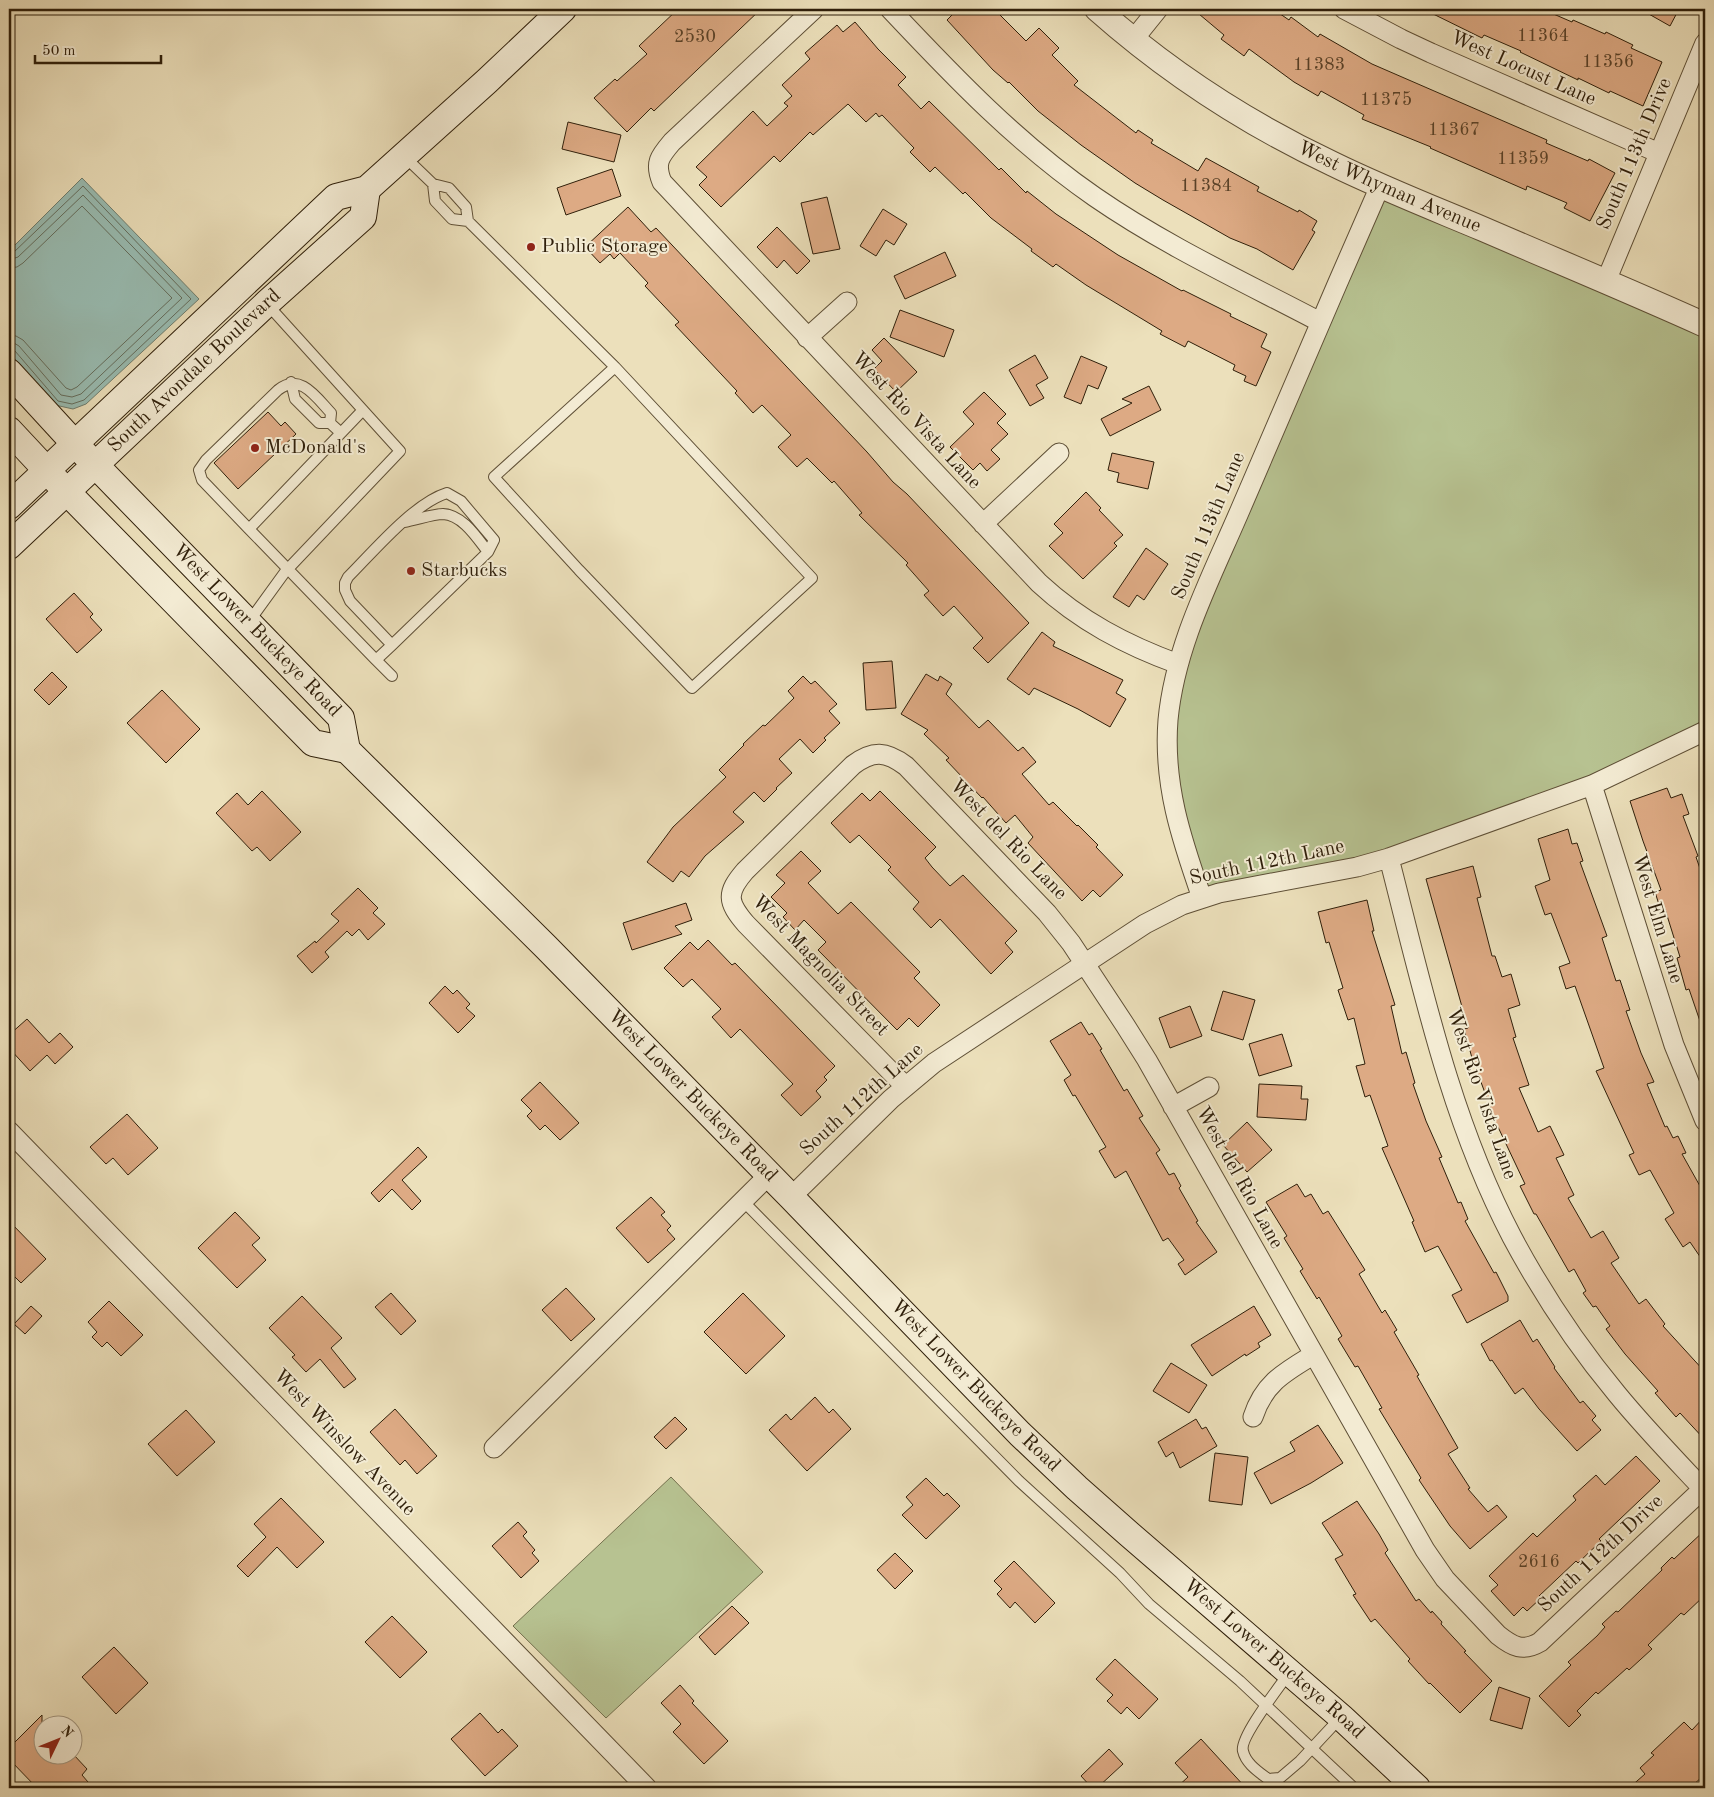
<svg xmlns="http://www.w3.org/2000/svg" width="1714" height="1797" font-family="'Old Standard TT',serif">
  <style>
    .green { fill: #b7c291; stroke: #73704e }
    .water { fill: #99bdb3; stroke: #6f7e6f }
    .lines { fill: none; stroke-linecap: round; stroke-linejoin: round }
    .shore { stroke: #646e5e; stroke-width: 1 }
    .building { fill: #ddaa84; stroke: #2f1f0a }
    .service-casing { stroke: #5e4f36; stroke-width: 12 }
    .minor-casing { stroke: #5e4f36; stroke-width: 21 }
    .tertiary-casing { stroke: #5e4f36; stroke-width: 26 }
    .secondary-casing { stroke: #2f1f0a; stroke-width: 28 }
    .service { stroke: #f3ebd3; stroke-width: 10 }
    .minor { stroke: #f3ebd3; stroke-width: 19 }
    .tertiary { stroke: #f3ebd3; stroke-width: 24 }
    .secondary { stroke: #f3ebd3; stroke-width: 26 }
    .poi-dot { fill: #8f2418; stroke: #f3ebd3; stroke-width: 2 }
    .labels { text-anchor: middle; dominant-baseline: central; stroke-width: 4; stroke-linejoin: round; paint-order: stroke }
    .number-label { font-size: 18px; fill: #5a4228 }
    .street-label { font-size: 20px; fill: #2f1f0a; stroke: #f3ebd3 }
    .poi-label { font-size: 20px; fill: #2f1f0a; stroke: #f3ebd3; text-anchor: start }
  </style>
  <rect width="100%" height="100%" fill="#ece0bb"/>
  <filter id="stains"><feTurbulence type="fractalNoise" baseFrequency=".004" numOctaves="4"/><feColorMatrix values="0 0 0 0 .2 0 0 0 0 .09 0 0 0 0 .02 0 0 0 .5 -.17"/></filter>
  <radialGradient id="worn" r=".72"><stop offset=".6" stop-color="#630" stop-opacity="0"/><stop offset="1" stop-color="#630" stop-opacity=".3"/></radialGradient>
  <path class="green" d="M1380,186l325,139v406l-316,127 -187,40 -23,-69 -5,-147z
    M671,1477l92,95 -157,146 -93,-92z"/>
  <path class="water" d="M82,178l117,121 -113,105 -13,5 -18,-4 -46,-53v-101z"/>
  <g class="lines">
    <path class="shore" d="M9,254l5,-2 69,-66 108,113 -107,101 -12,4 -14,-3 -43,-50 -6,-2
      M9,260l9,-3 65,-62 99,103 -101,96 -9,3 -11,-2 -42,-49 -5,-3h-5
      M9,268l8,-1 6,-4 59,-57 90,92 -95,89 -6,3 -5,-2 -43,-48 -7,-4 -7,-1"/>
  </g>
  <path class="building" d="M678,9h5l6,6 3,-4 3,3 6,-5h60l-107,102 -3,-3 -24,24 -33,-34 21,-19 2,2 30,-27 -8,-8z
    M958,9h36l32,32 13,-13 20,20 -7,7 26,26 -4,4 62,48 2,-3 15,10 -2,3 47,28 8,-13 53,29 -2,4 41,21 1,-2 18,11 -5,9 3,2 -22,38 -36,-21 -27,-11 -67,-38 -28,-17 -54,-38 -43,-34 -29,-29 -1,1 -15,-13 -46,-50z
    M1193,9h80l16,11 2,-3 27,20 2,-3 52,30 175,76 -1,3 42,18 1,-2 26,14 -25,48 -26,-13 3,-5 -40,-17 -1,4 -96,-42 1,-1 -69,-28 2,-4 -43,-24 -3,5 -24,-14 -45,-33 -5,7 -23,-17 3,-4z
    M1423,9h67l9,4 2,-4h41l30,13 1,-2 32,14 1,-2 27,13 -2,3 31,14 -19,44 -33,-15 -1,2 -31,-15v2l-58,-28 1,-1 -37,-16 -2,3z
    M1640,9h39l-9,17z
    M855,22l23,27 28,28 -8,8 23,24 8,-8 70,69 2,-2 25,25 1,-2 29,23 62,41 64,36 1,-1 48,24 -1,2 37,18 -6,13 10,5 -15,34 -12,-5 2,-5 -13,-6 2,-5 -47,-24 -3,6 -25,-13 2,-3 -76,-46 -30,-21 -3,3 -22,-16 1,-2 -41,-31 -26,-26 -2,2 -28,-27 -5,5 -20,-20 4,-4 -32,-33 -3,2 -3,-4 -10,9 -18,-18 -35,31 -3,-3 -30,30 -6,-6 -53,51 -22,-22 8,-8 -11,-10 57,-56 14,15 21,-20 -4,-3 8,-7 -10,-11 28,-26 -5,-6 32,-28 6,7z
    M568,122l53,13 -7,27 -52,-13z
    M612,169l9,27 -55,19 -9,-27z
    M827,197l13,52 -27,5 -12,-51z
    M628,207l23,25 5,-4 211,224 26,30 14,12 122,129 -41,40 -15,-15 10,-10 -29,-32 -11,10 -19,-21 5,-4 -23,-26 2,-2 -49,-48 3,-2 -28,-32 -2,2 -25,-25 -10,9 -19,-20 13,-12 -29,-30 -9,8 -18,-20 2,-2 -62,-66 4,-3 -34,-36 3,-3 -28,-30 -6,6 -4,-5 -10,9 -15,-16z
    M883,209l24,15 -13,21 -8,-5 -10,16 -16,-10z
    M777,227l33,34 -13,13 -13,-14 -7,8 -20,-21z
    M945,252l11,24 -51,23 -11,-23z
    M900,310l54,20 -10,27 -54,-20z
    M884,338l33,34 -21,20 -22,-23 8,-8 -10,-11z
    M1035,355l13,23 -12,7 8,13 -14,8 -21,-36z
    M1081,356l26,11 -9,22 -10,-4 -7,19 -17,-7z
    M1149,386l12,24 -51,26 -9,-17 31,-16 -10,-4z
    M984,392l22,22 -9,9 11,11 -17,16 9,9 -13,12 -7,-8 -7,7 -23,-23 24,-23 -11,-12z
    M268,412l13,14 4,-4 11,12 -58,55 -24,-26z
    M1112,453l42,9 -6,27 -31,-7 2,-9 -11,-3z
    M1086,492l15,16 -2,2 24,25 -9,8 3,3 -34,33 -34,-33 14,-13 -9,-9z
    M1146,548l22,16 -24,36 -7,-5 -8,12 -16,-10z
    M74,593l19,21 -3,3 12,13 -25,23 -31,-34z
    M1042,632l13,10 -2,4 70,34 -7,13 10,6 -16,28 -32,-18 -44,-21 -5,7 -22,-16z
    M892,661l4,47 -30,2 -3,-47z
    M52,672l15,15 -18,18 -15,-15z
    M926,674l12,7 2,-5 12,8 -6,10 33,34 9,-8 30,31 5,-4 13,15 -14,12 27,31 4,-3 24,24 1,-1 20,20 -2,2 27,28 -23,22 -7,-7 -11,11 -54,-58 5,-6 -18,-22 -9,8 -23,-26 -1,1 -36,-38 3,-2 -25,-24 4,-4 -27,-16z
    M803,676l8,8 4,-3 22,23 -8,7 11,12 -16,15 2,2 -13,13 -13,-14 -21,20 13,14 -16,15 1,1 -13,13 -10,-10 -21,20 11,10 -39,34 -16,21 -8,-6 -8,11 -26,-20 26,-35 53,-50 -7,-7 25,-25 -1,-1 20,-19 2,1 29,-28 -6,-7z
    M162,690l38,39 -34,34 -39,-40z
    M1667,788l4,10 11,-4 7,20 -6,2 15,40 -2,1 9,26v146l-2,1 -14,-41 -3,1 -9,-32 3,-1 -15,-48 -4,2 -6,-19 6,-2 -18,-49 -13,-40z
    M262,791l39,41 -31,29 -13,-14 -5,4 -36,-38 21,-20 11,12z
    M880,791l56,56 -11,11 7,9 18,19 13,-11 54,56 -12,12 8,9 -22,22 -51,-55 -9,9 -18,-19 6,-7 -31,-32 3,-3 -32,-32 -9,8 -19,-20 31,-30 8,8z
    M1568,829l4,15 5,-1 6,18 -3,1 27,74 -5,2 14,43 4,-1 10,30 -4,1 15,42 13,29 -7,2 18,43 2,-1 6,12 5,-2 8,17 -4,1 23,41v69l-15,-22 -7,5 -18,-28 9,-6 -24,-43 -11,5 -10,-20 5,-2 -38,-82 8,-3 -29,-82 -9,3 -7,-22 11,-4 -19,-50 -6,2 -10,-29 15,-6 -12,-41z
    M801,851l20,20 -13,12 30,31 13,-12 69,70 -6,6 26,27 -22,22 -9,-9 -12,12 -79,-80 8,-8 -22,-22 -9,10 -12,-13 4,-4 -16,-16 14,-14 -9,-8z
    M1473,866l8,31 -4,1 15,58h3l7,21 9,-3 9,31 -12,4 8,28 -3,1 16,47 -10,3 19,44 12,-6 14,29 -8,3 18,37 -6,3 23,40 12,-7 16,27 -8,5 28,41 7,-5 19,25 -2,2 42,46v68l-25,-27 -4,4 -21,-24 3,-2 -33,-37 -19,-25 4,-3 -14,-20 -3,1 -10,-14 3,-2 -12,-22 -5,3 -33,-58h-2l-14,-28 5,-2 -27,-57 -2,1 -8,-18 3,-1 -19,-51 -8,-29 4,-1 -42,-149z
    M358,888l20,20 -5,5 12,11 -17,16 -9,-11 -7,7 -5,-5 -22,21 4,5 -17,16 -15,-17 18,-15 1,2 23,-22 -8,-7z
    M1367,900l7,31h-2l23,74 -4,1 11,48 4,-2 9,31 -2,1 13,37 16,36 -3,1 19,45 3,-1 7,17 -3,2 29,52 2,-1 12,24v5l-41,22 -15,-28 10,-5 -24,-44 -13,6 -13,-30 2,-1 -32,-73 6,-2 -18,-51 -5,2 -9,-31 9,-2 -11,-46 -6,2 -10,-30 5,-2 -14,-46 -3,1 -8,-31z
    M686,903l6,17 -17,6 7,8 -50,16 -9,-27z
    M708,940l24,25 3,-2 100,103 -11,11 3,3 -11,11 5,6 -20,19 -20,-21 12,-11 -53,-55 -9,9 -19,-21 9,-8 -29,-30 -9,8 -19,-19 26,-26 8,8z
    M445,986l8,8 4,-4 13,14 -4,4 9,8 -17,17 -29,-30z
    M1223,991l32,9 -12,40 -32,-10z
    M1190,1006l12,30 -32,12 -11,-30z
    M27,1019l22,24 11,-10 13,14 -18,17 -8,-9 -17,16 -21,-23v-13z
    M1081,1022l8,13 3,-2 10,16 -2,1 24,41 3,-2 16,27 -4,2 21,32 -4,3 13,22 5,-2 7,13 -2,2 19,33 -2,1 21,30 -32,23 -7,-11 6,-4 -16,-22 -5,3 -37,-70 -11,7 -16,-27 7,-4 -31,-52 -2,1 -9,-16 7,-5 -21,-34z
    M1282,1034l10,32 -33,10 -10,-32z
    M540,1082l39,41 -19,17 -15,-15 -5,5 -13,-14 5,-5 -11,-11z
    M1259,1084l43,2 -1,13h7l-2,21 -49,-3z
    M127,1114l31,34 -30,27 -15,-17 -7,6 -16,-17z
    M1247,1122l25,28 -25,22 -24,-27z
    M418,1147l9,10 -25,23 19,21 -9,9 -20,-21 -13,13 -8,-9z
    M1297,1184l8,13 6,-3 12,20 5,-3 37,59 -6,4 23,39 3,-3 12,20 -3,2 25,43 -2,1 41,72 -10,6 22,34 -2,1 20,23 9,-7 10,12 -37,32 -20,-23 -31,-46 2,-2 -42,-69 3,-1 -24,-42 -3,1 -17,-28 4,-3 -23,-39 -2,2 -17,-28 3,-2 -19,-31 3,-2 -21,-34z
    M651,1197l14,15 -4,3 10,11 -4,4 8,9 -27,24 -32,-35z
    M235,1212l25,26 -8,7 14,15 -29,28 -39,-40z
    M9,1221l37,38 -25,24 -12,-12z
    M566,1288l29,31 -24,22 -29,-31z
    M391,1293l25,28 -15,14 -26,-28z
    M743,1293l42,43 -39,38 -42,-42z
    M302,1296l40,42 -11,10 25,31 -12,9 -24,-29 -14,13 -14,-15 3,-2 -26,-27z
    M109,1301l34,34 -22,21 -14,-14 -5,5 -10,-10 5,-5 -9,-10z
    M31,1306l11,10 -17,18 -11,-10z
    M1254,1306l17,29 -13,8 2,4 -14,9 -1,-2 -33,22 -21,-31z
    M1520,1320l13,22 4,-3 18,28 -1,1 26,35 3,-2 13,15 -4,4 9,10 -24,21 -38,-42 -16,-21 -8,6 -23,-34 -2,1 -9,-17z
    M1171,1363l36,22 -18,28 -36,-22z
    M815,1397l14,16 4,-4 18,20 -44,42 -38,-41 17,-16 5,6z
    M395,1409l42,47 -20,18 -12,-14 -5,5 -30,-33z
    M186,1410l29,32 -38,34 -29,-32z
    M675,1417l12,12 -21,20 -12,-12z
    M1196,1419l6,10 4,-2 11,19 -37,22 -7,-16 -7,5 -8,-15z
    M1318,1425l25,38 -32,20 -40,21 -17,-31 41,-22 -5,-9z
    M1215,1453l33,4 -6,48 -33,-4z
    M1636,1456l24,25 -61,58 2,2 -23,22 -2,-2 -37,35 2,2 -14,13 -4,-4 -9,9 -23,-25 7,-6 -9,-9 44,-43 4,4 39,-37 -3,-4 23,-21 9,10z
    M926,1478l18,18 3,-3 13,13 -34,33 -24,-24 11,-10 -7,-8z
    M281,1498l43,44 -27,26 -20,-21 -29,30 -11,-11 29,-29 -12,-13z
    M1357,1501l22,33 9,16 -3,3 31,48 3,-2 12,14 1,-2 10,11 -1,2 25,27 -2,1 28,29 -32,32 -30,-30 -1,1 -21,-23 2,-2 -35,-40 -4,3 -18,-27 3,-1 -21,-35 8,-4 -21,-32z
    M518,1522l9,10 -4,4 12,14 -3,3 7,8 -18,17 -29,-32z
    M1705,1530v65l-21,20 -3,-2 -33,32 4,4 -23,21 -2,-2 -29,26 -2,-2 -19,19 4,4 -12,12 -30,-31 32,-31 -3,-3 29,-26 8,-9 -3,-3 14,-13 2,1 44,-42 -1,-2 11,-11 2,2z
    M895,1553l18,18 -18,18 -18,-19z
    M1014,1561l41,42 -20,20 -20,-21 -5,6 -13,-14 5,-5 -8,-8z
    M732,1606l17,17 -34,32 -16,-18z
    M392,1616l35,36 -27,26 -35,-36z
    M114,1647l34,36 -32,31 -34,-37z
    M1115,1659l43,40 -19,20 -12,-12 -6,7 -14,-13 6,-6 -17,-16z
    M680,1685l14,16 -2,2 36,38 -24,23 -31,-32 8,-8 -20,-21z
    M1499,1687l31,11 -8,31 -32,-9z
    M480,1713l18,20 4,-4 16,17 -33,30 -34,-37z
    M42,1715v39h31l14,15 -5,6 6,7 -7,6h-44l-28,-29v-11z
    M1705,1716v58l-15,14h-61l16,-14 -5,-6 14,-13 -3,-2 33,-31 8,8z
    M1201,1739l45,49h-70l12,-11 -13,-14z
    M1109,1749l14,15 -26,24h-5l-11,-12z"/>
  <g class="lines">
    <defs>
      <path id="service" d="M405,157l28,27 16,4 17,19 2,14
        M433,184l2,17 17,18 16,2 147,146 -121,110 85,93 113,118 120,-110 -197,-211
        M291,382l4,17 24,24h11l11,10
        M363,410l-114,119 127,131 16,-15 96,-93 6,-12 -33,-39 -14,-8c-33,10 -74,59 -99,84l-3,6v7l5,11 42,44
        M404,522c12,-2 29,-8 39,-8 20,1 34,24 45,38
        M249,529l-47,-49 -3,-10 7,-10 72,-70c22,-18 38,7 53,23l-1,10
        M248,623l37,-51 115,-121 -133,-147
        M376,660l16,16
        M743,1201l276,280 101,92 29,31 91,77 114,107
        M1289,1673c-9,13 -50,65 -46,78 3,13 16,21 25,28l12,-1 20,-17 41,-44"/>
      <path id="minor" d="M814,9l-142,133c-12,14 -18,21 -10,40l377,401c41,38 87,62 139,81
        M890,9c64,68 128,135 205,188 71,49 149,85 225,125
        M1344,9l57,30 30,14 228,100
        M1133,40l25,-31
        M1606,281l99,-238
        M807,338l40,-36
        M983,524l76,-71
        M1592,785l82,260 31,76
        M1389,858c33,128 61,261 123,379 30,56 65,109 105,157 27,33 57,64 86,95
        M1202,898c-21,-60 -39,-114 -34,-178 7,-75 44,-144 73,-212 46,-108 92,-215 139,-322
        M905,1086l-159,-162c-19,-22 -20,-31 -1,-53l108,-106c20,-15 33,-14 53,1l141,147 24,30 54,82 22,35 278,490 20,29 53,56c15,12 25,17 42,7l165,-155
        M1173,1107l36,-20
        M9,1131l638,657
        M791,1197l100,-98 43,-36 211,-139 37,-19 37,-12 138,-26 32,-9 203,-73 113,-54
        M1253,1417c11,-34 32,-45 60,-62
        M494,1448l275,-273"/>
      <g id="tertiary">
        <path id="s1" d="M1097,9c70,62 151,115 236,155 49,24 100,44 150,65 74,32 149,63 222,96"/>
      </g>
      <g id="secondary">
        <path id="s2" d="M9,372l66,72 266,274 6,32 199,197 245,250 229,237 57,54 52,46 212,183 76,71"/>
        <path d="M9,430l57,61 247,252 34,7"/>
        <path d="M9,506l327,-309 31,-8 120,-108 76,-72"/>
        <path id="s3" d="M9,546l258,-243 96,-86 4,-28"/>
      </g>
    </defs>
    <use href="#service" class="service-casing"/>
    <use href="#minor" class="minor-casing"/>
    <use href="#tertiary" class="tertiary-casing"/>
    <use href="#secondary" class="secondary-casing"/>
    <use href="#service" class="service"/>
    <use href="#minor" class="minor"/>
    <use href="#tertiary" class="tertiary"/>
    <use href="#secondary" class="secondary"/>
  </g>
  <g class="poi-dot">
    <circle cx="531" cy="247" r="5"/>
    <circle cx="255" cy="448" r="5"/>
    <circle cx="411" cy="571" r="5"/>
  </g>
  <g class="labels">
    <g class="number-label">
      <text x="1543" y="36">11364</text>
      <text x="695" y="37">2530</text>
      <text x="1608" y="62">11356</text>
      <text x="1319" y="65">11383</text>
      <text x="1386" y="100">11375</text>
      <text x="1454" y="130">11367</text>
      <text x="1523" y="159">11359</text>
      <text x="1206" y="186">11384</text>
      <text x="1539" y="1562">2616</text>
    </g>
    <g class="street-label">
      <text transform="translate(1523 69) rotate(24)">West Locust Lane</text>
      <text transform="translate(1635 154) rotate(-67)">South 113th Drive</text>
      <text stroke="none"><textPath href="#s1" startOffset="344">West Whyman Avenue</textPath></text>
      <text stroke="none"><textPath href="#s3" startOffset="255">South Avondale Boulevard</textPath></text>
      <text transform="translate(916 421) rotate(47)">West Rio Vista Lane</text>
      <text transform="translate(1209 526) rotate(-67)">South 113th Lane</text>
      <text stroke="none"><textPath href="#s2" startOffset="358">West Lower Buckeye Road</textPath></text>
      <text transform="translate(1008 840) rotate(46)">West del Rio Lane</text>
      <text transform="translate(1267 863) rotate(-12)">South 112th Lane</text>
      <text transform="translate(1657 919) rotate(73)">West Elm Lane</text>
      <text transform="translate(820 966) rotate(46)">West Magnolia Street</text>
      <text transform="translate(1481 1094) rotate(71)">West Rio Vista Lane</text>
      <text stroke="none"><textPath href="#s2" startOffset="1001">West Lower Buckeye Road</textPath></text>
      <text transform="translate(862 1100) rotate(-42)">South 112th Lane</text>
      <text transform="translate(1239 1178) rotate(61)">West del Rio Lane</text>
      <text stroke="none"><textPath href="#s2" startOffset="1406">West Lower Buckeye Road</textPath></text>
      <text transform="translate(344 1443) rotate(46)">West Winslow Avenue</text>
      <text transform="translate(1601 1554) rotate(-43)">South 112th Drive</text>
      <text stroke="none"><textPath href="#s2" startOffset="1811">West Lower Buckeye Road</textPath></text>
    </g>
    <g class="poi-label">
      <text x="541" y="247">Public Storage</text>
      <text x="265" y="448">McDonald's</text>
      <text x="421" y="571">Starbucks</text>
    </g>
  </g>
  <rect width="1714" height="1797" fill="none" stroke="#ece0bb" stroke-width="30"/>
  <rect x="10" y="10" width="1694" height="1777" fill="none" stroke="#2f1f0a" stroke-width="2.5"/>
  <rect x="15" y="15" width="1684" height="1767" fill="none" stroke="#2f1f0a"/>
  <g transform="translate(58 1740) rotate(47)"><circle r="24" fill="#f3ebd3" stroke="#a59983"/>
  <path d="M0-4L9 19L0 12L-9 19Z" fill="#8f2418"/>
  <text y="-8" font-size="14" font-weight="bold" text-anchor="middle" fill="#2f1f0a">N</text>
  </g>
  <path d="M35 55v8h126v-8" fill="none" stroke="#2f1f0a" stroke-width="2.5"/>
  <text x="42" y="55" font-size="15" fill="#2f1f0a" stroke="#f3ebd3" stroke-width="4" paint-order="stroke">50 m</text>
  <rect width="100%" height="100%" filter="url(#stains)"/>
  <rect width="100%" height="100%" fill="url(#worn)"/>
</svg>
